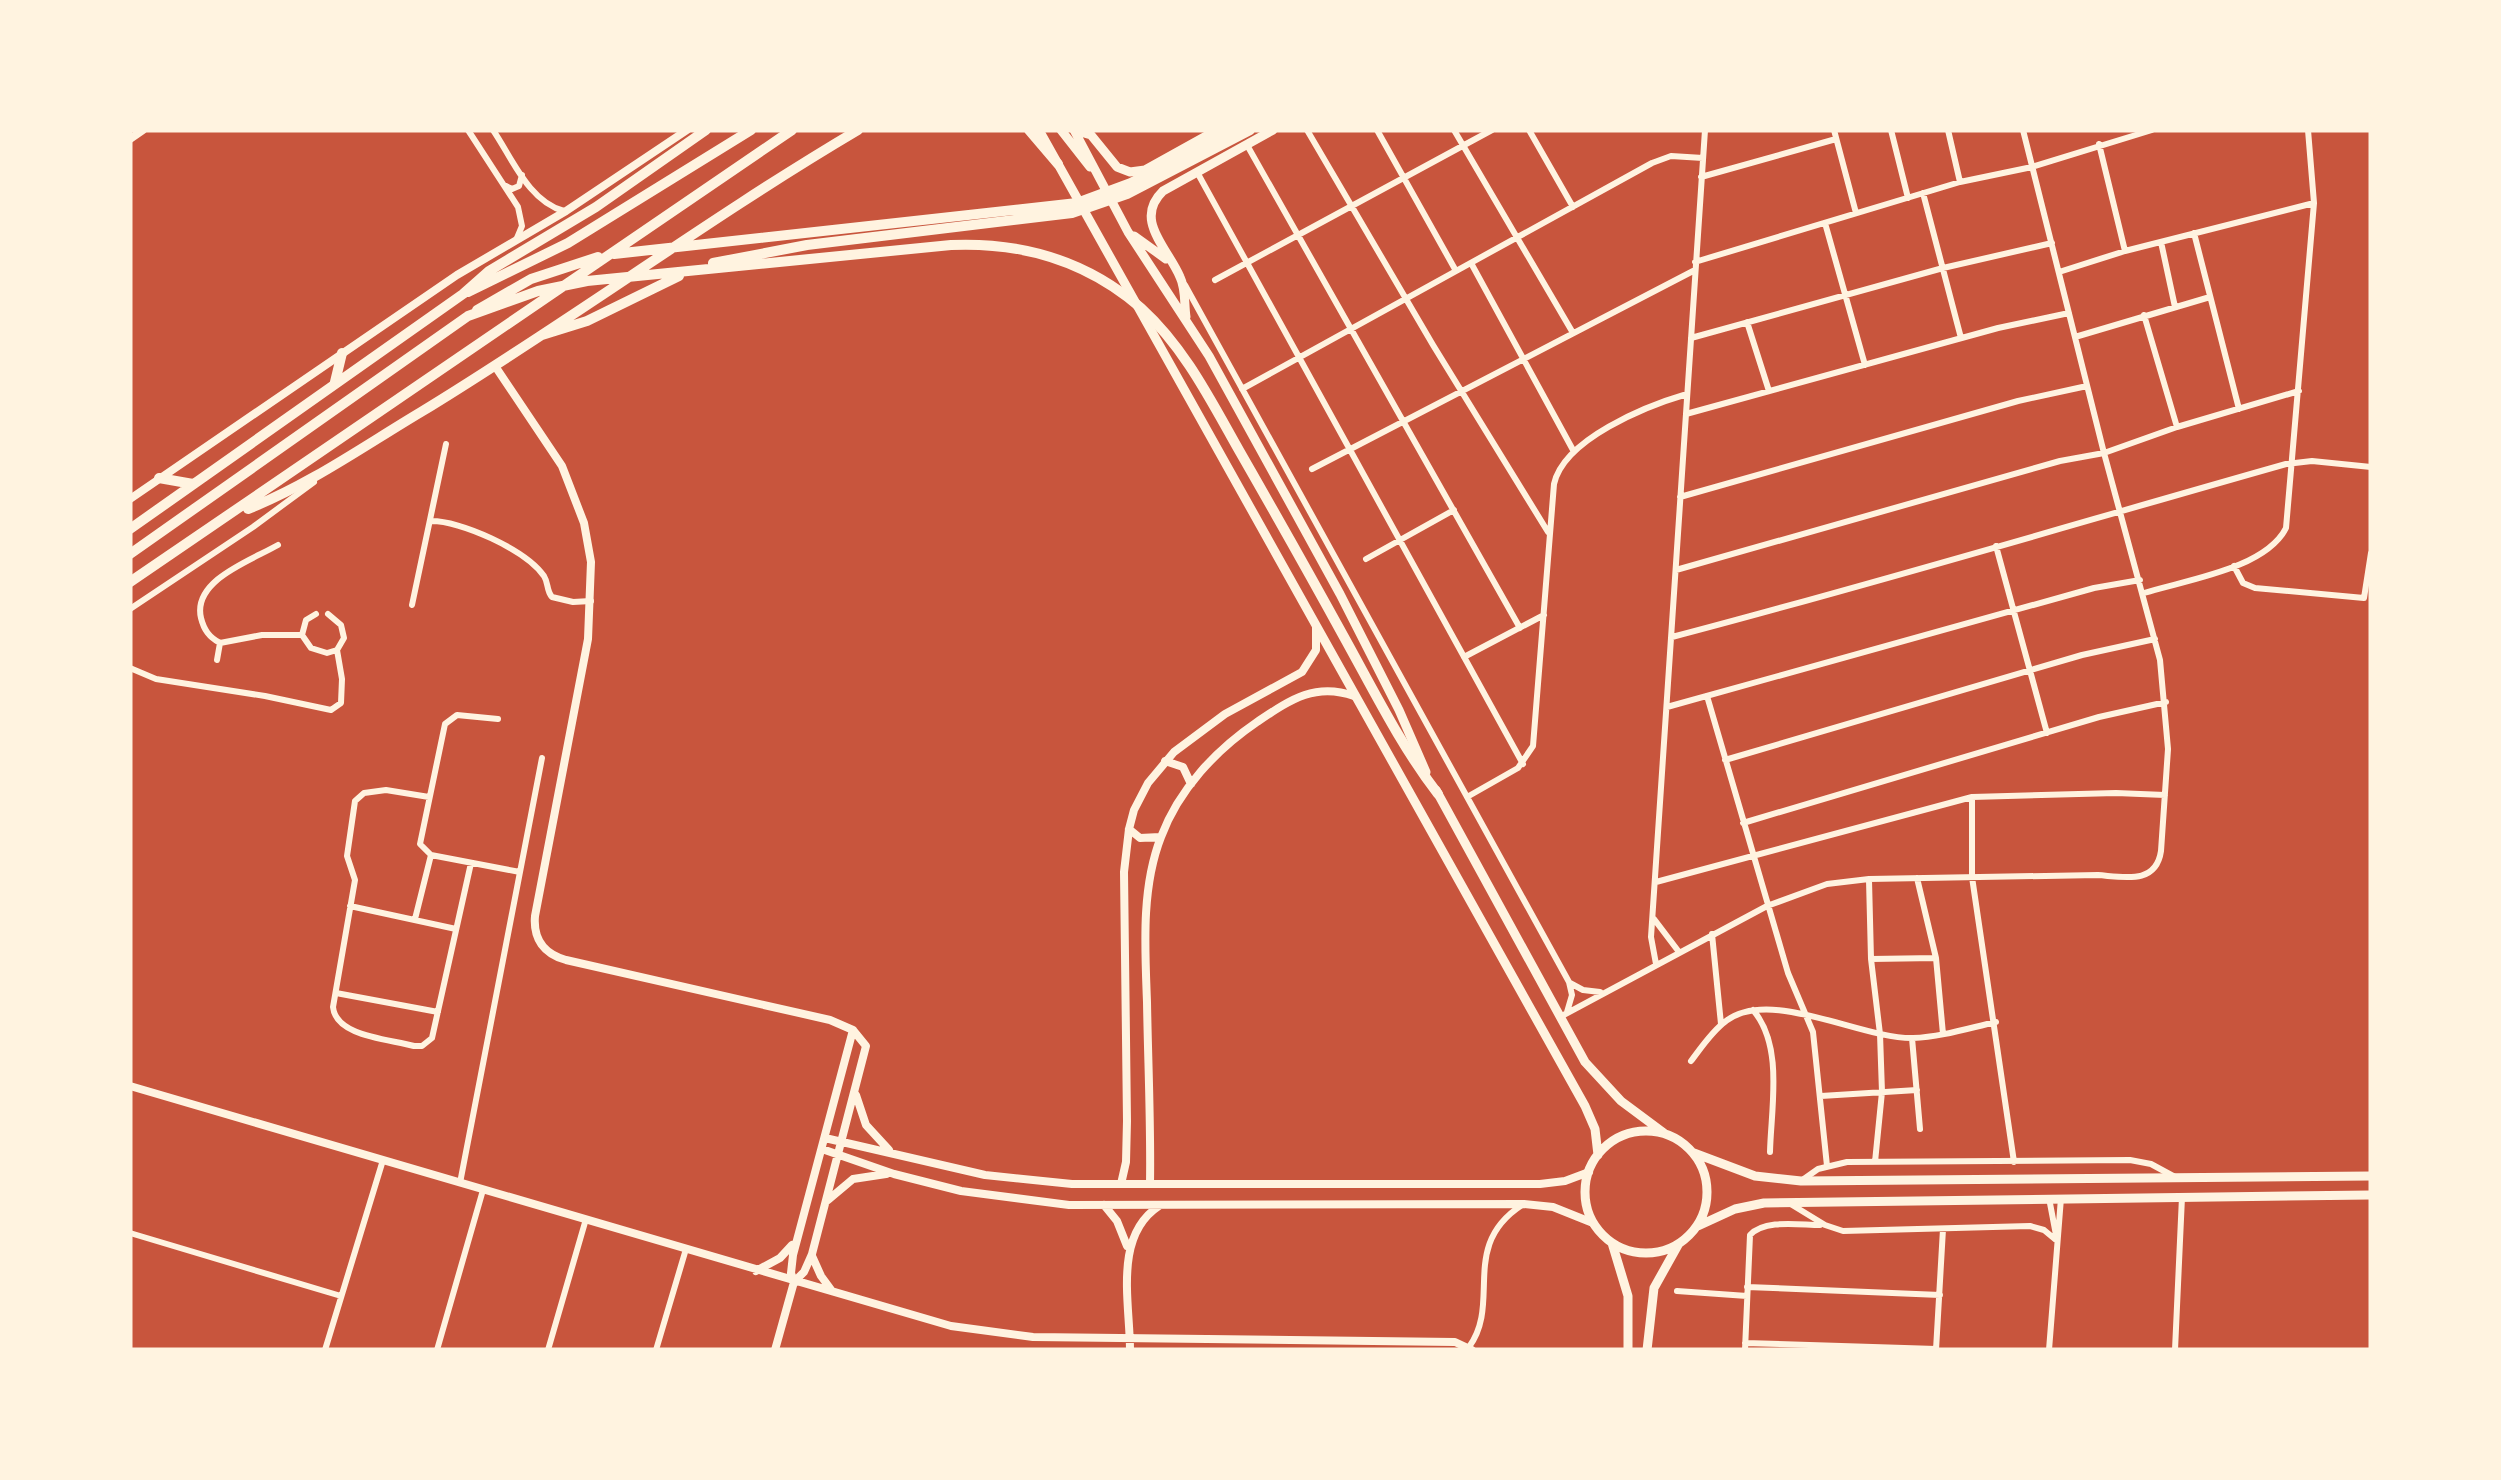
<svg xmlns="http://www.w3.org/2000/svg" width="2501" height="1480" font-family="'Varela Round',sans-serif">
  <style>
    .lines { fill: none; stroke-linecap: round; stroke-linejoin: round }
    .minor { stroke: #fff3e0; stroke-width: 6 }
    .tertiary { stroke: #fff3e0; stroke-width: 8 }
    .secondary { stroke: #fff3e0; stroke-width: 9 }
    .primary { stroke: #fff3e0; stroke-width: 10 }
  </style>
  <rect width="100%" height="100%" fill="#c8553d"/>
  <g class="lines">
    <path class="minor" d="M468,130l50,77 4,19 -5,12
      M493,130c19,28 36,72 71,81
      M1307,130l126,215 115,187
      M1377,130l79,141
      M1454,130l119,203
      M1529,130l44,77
      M1834,130l22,83
      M1891,130l17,68
      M1948,130l12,52
      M2099,144l26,107
      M1247,145l273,483
      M1197,172l326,592
      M1701,177l135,-38
      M506,186l6,3 7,-3 3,-11
      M1923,193l38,145
      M1825,223l40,142
      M2194,233l45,176
      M2161,242l14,65
      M1695,262l265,-80 72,-15 120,-37
      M1471,263l102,187
      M2059,272l66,-21 189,-48
      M1215,280l277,-150
      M1185,285l384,697 3,13 -5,17
      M2144,315l33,112
      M1747,322l22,69
      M2075,337l135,-40
      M1691,338l252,-70 109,-25
      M1242,389l410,-226 19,-7 32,2
      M1686,414l312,-86 71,-15
      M1312,469l383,-199
      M1680,497l338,-96 69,-15
      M430,521c30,-1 96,29 114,55 5,8 2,14 8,21l21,5 18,-1
      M278,545c-26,15 -86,35 -77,73 3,12 8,19 19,25l42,-8h40
      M1996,546l51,187
      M1366,559l88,-49
      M2234,566l9,17 12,5 109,10 7,-45
      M1676,570l384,-109 44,-8 73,-26 122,-36
      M2144,593c41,-13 121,-24 142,-65l28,-325 -6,-73
      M412,605l34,-161
      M130,609l123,-82 61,-45
      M316,614l-10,6 -4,15 9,13 16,5 10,-3 7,-12 -3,-13 -13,-11
      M1672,637c206,-54 409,-115 614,-173l26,-3 59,6
      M1464,657l80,-42
      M217,660l3,-17
      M130,668l26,11 109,17 66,14 10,-7 1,-24 -5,-29
      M1707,696l81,277 25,59 14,134
      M1667,707l427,-119 46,-8
      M498,719l-41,-4 -12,9 -25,120 11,11 89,17
      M1725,760l357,-105 73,-16
      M429,797l-43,-7 -22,3 -9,8 -8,55 8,24 -22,127c3,30 57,32 81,39h8l10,-8 39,-175
      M1467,797l51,-29 15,-22 21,-262c10,-45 92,-78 133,-90
      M1972,797v80l42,285
      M1743,823l356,-106 67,-15
      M1917,878l19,80 7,76
      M1869,880l2,79 9,75 2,58 -7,70
      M1656,882l316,-85 144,-4 49,2
      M350,906l106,23
      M415,919l16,-64
      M1654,919l25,33
      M1712,934l9,90
      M1871,959l65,-1
      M1656,964l-5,-27 54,-807
      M1570,983l13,7 17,2
      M336,993l102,19
      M1753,1010c31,36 18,98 17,142
      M1560,1017l207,-111 60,-22 42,-5 229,-4c26,2 58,10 63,-24l7,-102 -8,-89 -56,-207 -81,-323
      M1912,1038l8,91
      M1691,1061c10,-13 21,-30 35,-40 44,-34 135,18 187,17 28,-1 56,-10 83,-16
      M1821,1096l96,-6
      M1801,1181l17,-12 29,-7 283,-2 21,4 24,13
      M460,1183l82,-425
      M2049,1198l7,37
      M1789,1203l36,22 18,6 187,-5 14,4 12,10
      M130,1233l211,63
      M1747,1287l193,8
      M1677,1291l70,5
      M1745,1343l191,6
      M1469,1347c33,-45 -10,-101 53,-142
      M325,1350l58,-190
      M437,1350l46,-160
      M548,1350l38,-131
      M656,1350l30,-101
      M1745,1350l5,-115c15,-16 49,-10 70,-10
      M1936,1350l7,-121
      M2049,1350l12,-152
      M2175,1350l7,-153"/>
    <path class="tertiary" d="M130,139l13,-9
      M495,366l67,100 22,57 7,39 -3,77 -53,277c-2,23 9,38 31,44l264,60 23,10 13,16 -54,208 -8,18 -10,10 -19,68
      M130,499l327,-224 109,-64 121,-81
      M1165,761l18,6 8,17
      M1129,829l11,9 20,-1
      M130,1086l821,240 82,11 422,5 17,8
      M856,1095l10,30 23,25
      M825,1138l160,37 87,9h468l25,-3 24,-9
      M822,1149l72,25 67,17 108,14 455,-1 29,3 40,16
      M1121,1184l5,-22 1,-41 -3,-249 5,-43 5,-19 14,-27 26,-31 51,-38 77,-42 14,-22v-23
      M1150,1184c1,-60 -2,-121 -3,-182 -2,-54 -6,-114 14,-165 18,-48 55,-87 96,-115 33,-22 58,-40 97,-26
      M828,1200l25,-21 33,-5
      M1104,1205l13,16 10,25
      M812,1256l9,20 11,15
      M756,1271l24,-13 12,-13
      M794,1282l-3,-9 2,-18 60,-225
      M1130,1350c0,-47 -17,-114 29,-144"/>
    <path class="secondary" d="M1039,130l546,976 10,23 3,26
      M1061,130l29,37
      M1074,130l54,102 81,124 131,238 59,116 27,62
      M1074,130l17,5 26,32 13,5 15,-2 72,-40
      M1134,236l32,23
      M1186,317c-2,-13 0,-28 -6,-40 -12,-29 -47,-57 -17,-86l110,-61
      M1436,790l149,272 36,39 43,32
      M1585 1192a61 61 0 1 1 122 0a61 61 0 1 1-122 0Z
      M1694,1153l61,23 46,5 570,-5
      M1698,1226l37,-17 29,-6 607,-8
      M1612,1243l16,53v54
      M1647,1350l7,-62 24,-43"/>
    <path class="primary" d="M1029,130l29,34
      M614,254l463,-51 54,-20 102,-53
      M713,263l94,-18 265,-32 55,-19 123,-64
      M468,292l100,-49 183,-113
      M477,310l54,-31 67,-22
      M542,335l45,-14 92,-45
      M335,382l7,-29
      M159,478l34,6
      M248,509c61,-24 116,-63 173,-97 148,-90 288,-194 437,-282
      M130,529l333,-235 26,-23 107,-64 110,-77
      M130,554l338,-238 70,-25 49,-10 364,-36c70,-3 136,16 190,63 44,40 70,93 99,144 35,61 70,123 104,185 30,54 57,109 94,157
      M130,582l662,-452"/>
  </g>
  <rect width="2501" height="1480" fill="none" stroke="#fff3e0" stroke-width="265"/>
</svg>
